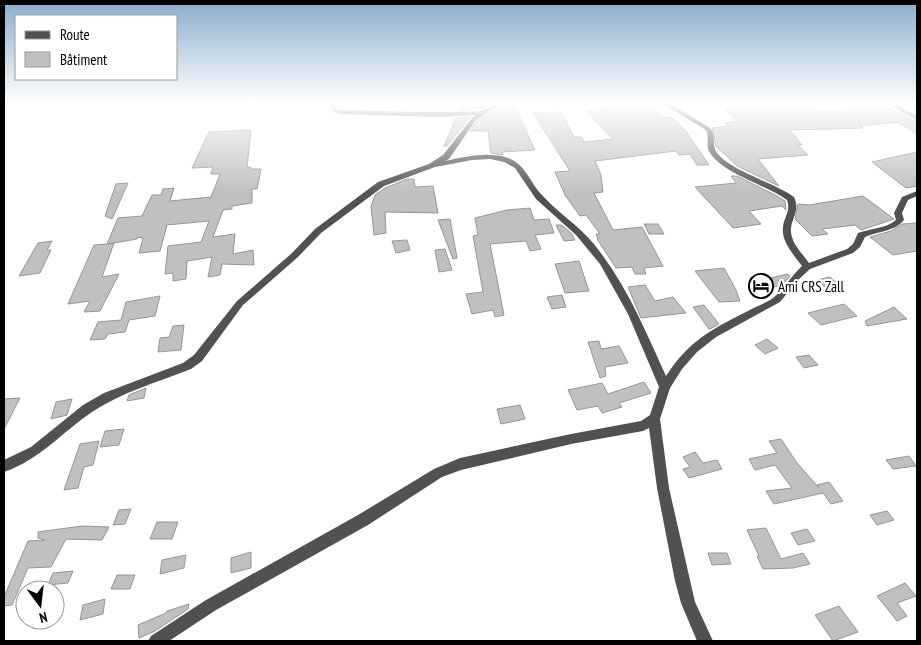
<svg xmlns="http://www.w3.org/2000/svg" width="921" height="645" font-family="'PT Sans Narrow',sans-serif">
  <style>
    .building { fill: #c0c0c0; stroke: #959595 }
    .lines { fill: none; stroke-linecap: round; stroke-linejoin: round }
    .street { fill: #515151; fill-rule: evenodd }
    .labels { text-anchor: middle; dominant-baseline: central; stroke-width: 4; stroke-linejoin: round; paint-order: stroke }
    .poi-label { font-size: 15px; fill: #000; stroke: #fff; text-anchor: start }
  </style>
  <rect width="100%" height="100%" fill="#fff"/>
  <path class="building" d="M462,103h31l-12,6 -22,1z
    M505,103h8l22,47 -33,2 1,3 -12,-2 -3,-22h-18l7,-10z
    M736,103h68l12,9 70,-5 31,15v12l-19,-12 -37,4 2,2 -73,2 12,15h-4l10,10 -50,4 21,27 -42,-20 -21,-20 -4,-18 17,-2 -4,-3 13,-2 -18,-16z
    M651,105l12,13 8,-1 14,13 24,35h-12l-7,-11 -11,1 -3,-4 -81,10 6,14 2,17 -9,1 19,37 29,-3 21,39 -19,2 2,6h-11l-3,-7 -16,1 -19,-29h1l-2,-5h4l-14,-19 -6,1 -15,-21 -10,-23 15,-1 -37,-58 28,-1 13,25h7l3,5 29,-3 -27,-28z
    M470,117l-23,29h-3l12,-28z
    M249,130l2,1 -4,36h4l-1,2h11l-4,20h-5v14l-20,3v3l-9,1 -10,27 22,-3 -2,20 20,-4 1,15 -32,-1 -2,11 -12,2 4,-20 -25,4 -1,18 -13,2v-8l-8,1 3,-28 33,-4 8,-21 -42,4 -7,26 -21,2 4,-15 -5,-1 -1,2 -29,5 6,-1 -12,34 17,-3 -19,37 -16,1 6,-11 -22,3 26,-59 13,-1 11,-26 24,-2 10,-21h9l2,-6 11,-1 -4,13 41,-4 9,-23h-9l2,-7 -21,1 17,-36z
    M917,152v34l-11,2 -34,-26z
    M731,176h6l40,20 8,5 1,9 -4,-4 -33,5 12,13 -28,4 -38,-41 41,-4z
    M407,179h7l1,8 18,-1 5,27 -53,-1 1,21 -12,2 -3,-28 4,-12 10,-7z
    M128,183l-16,36 -7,-3 11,-32z
    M863,196l31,23 -33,11 -6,-5 -33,4 6,5 -16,2 -17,-17 3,-15 11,1z
    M530,208l4,12 15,-1 5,14 -19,2 6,14 -11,2 -4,-10 -36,3 14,71 -9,2 -2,-7 -21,4 -6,-20 17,-2 -10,-56 5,-1 -3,-17 32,-8z
    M450,219l7,39 -4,1 -15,-39z
    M917,223v28l-24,4 -23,-18 21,-6 11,-7z
    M644,224h14l6,10h-15z
    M556,225h6l10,9 3,6 -11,1z
    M407,240l3,10 -14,3 -4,-12z
    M52,241l-5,9h4l-11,23 -21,3 19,-33z
    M445,249l7,21 -13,2 -4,-22z
    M579,261l10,30 -24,2 -10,-29z
    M724,268l12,22 4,11 -21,1 -24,-31z
    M787,274l3,2 -8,10 -28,3 -4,-11 15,-2 2,3z
    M830,277l9,8 -13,3 -9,-8z
    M645,285l10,16 18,-4 13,16 -45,5 -13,-31z
    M562,295l4,12 -14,2 -5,-12z
    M160,296l-5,20 -26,4 -4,12 -17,2 -3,5 -15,1 8,-18 23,-2 5,-18z
    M844,304l13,12 -36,9 -13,-12z
    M704,305l15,19 -7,4 -3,1 -16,-22z
    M894,307l13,12 -40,7 -2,-5z
    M184,325l-3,25 -23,2 2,-14 9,-1 4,-11z
    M767,339l11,9 -13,6 -10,-9z
    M599,341l2,8 18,-3 9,17 -23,4 1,9 -6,2 -12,-36z
    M809,355l9,10 -14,3 -8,-11z
    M644,382l7,11 -32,10 3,4 -20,6 -4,-7 -21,4 -9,-20 34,-7 6,11z
    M146,388l-2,10 -17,3 2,-6z
    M20,398l-16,31v-30z
    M72,399l-5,16 -16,4 5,-17z
    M520,405l5,14 -24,5 -4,-15z
    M124,429l-5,16 -19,2 5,-16z
    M781,439l16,24 22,25 -2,-3 12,-3 14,19 -12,3 -8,-11 -49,11 -8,-13 26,-3 -17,-23 -20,5 -6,-11 28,-6 -8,-12z
    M99,441l-6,24 -9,2 -6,21 -14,2 16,-46z
    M695,452l8,11 14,-3 5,9 -33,9 -6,-9 7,-2 -7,-10z
    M909,456l7,10 -23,3 -7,-9z
    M131,509l-6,15 -12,1 6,-15z
    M887,511l7,9 -17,5 -7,-10z
    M157,522h21l-6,17h-22z
    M82,526l27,1 -7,13 -36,-1 -15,28 -23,1 -16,37 -8,1v-9l24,-56 17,-1 -7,-2v-6z
    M766,528l15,31 22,-6 7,11 -17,4 -30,1 -6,-13h2l-12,-26z
    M807,529l8,12 -17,4 -7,-12z
    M251,552v16l-20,5v-15z
    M708,553h19l4,11 -19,1z
    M186,555l-2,13 -24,6 2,-14z
    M73,571l-5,12 -20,2 5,-12z
    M117,575h18l-5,14h-19z
    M905,583l11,13 -19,7 10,13 -10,5 -20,-25z
    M105,599l-2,15 -23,6 3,-15z
    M189,604l-1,5 -33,22 -16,7 -1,-13 28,-12 1,-2z
    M839,606l19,26 -25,9 -18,-26z"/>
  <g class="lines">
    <path class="street" d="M328,103h6l4,7h3c46,1 91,3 137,1 10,0 13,-8 25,-8l-27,17 -27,39 -4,2c20,-4 43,-10 63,-3 17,6 22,24 33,36 16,18 37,31 52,49 33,40 52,87 73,133 22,-34 44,-46 80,-64 8,-5 19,-8 27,-14 10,-8 19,-23 29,-32 -8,-11 -21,-24 -19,-39 1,-10 8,-16 4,-27 -22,-16 -62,-25 -77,-47 -5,-7 0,-16 -4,-23l-45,-27h8l41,25c7,9 1,16 7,25 14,18 56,29 77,44 7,14 -4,22 -3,35 1,12 11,21 18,31l38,-14 6,-5 5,-11c13,-5 27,-4 38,-13l-2,-7 8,-16 15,-6v5l-9,4 -6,13 2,7c-10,12 -26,11 -39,17l-5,10 -7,6 -43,16 -12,11 -18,22 -64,35 -19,15 -15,17 -12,19 -10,31 9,69 26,114 18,39h-16l-16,-38 -6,-22 -18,-93 -8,-60 -6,3 -72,13 -110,26 -19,7 -74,48 -152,85 -47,31h-21l3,-5 55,-36 152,-85 76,-46 26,-11 111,-24 70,-13 9,-6 9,-28 -31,-73 -28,-50 -24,-29 -40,-36 -21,-31 -11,-6 -14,-3 -18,1 -37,7 -51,19 -63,47 -23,24 -55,48 -41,56 -11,8c-33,13 -69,23 -99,43 -31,21 -51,47 -88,60v-12l27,-13 52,-42 21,-12 79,-30 11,-8 43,-54 55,-48 23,-24 63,-47 51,-18 14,-9 29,-37 4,-3 -37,2 -98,-3 -7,-2z
      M885,103h8l24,13v4z"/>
  </g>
  <linearGradient id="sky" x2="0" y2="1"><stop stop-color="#8baccb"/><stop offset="0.53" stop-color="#fff"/><stop offset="1" stop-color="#fff" stop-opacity="0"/></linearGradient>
  <rect width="921" height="194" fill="url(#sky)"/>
  <defs>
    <symbol id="hotel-ring" viewBox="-11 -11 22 22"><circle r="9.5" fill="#fff" stroke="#000" stroke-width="1.5"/><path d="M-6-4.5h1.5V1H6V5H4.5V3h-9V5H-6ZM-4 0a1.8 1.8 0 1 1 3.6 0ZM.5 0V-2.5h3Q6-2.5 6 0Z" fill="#000"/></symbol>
  </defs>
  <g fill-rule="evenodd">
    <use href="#hotel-ring" x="747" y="272" width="28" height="28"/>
  </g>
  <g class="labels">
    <g class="poi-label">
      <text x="778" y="286">Ami CRS Zall</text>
    </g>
  </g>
  <rect width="921" height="645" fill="none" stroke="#000000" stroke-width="10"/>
  <rect x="15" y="15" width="162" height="65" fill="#ffffff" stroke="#999999"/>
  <rect x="25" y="31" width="25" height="8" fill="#515151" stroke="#999999"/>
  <text x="60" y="40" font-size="15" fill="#000000">Route</text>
  <rect x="25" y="52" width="25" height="15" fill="#c0c0c0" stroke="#999999"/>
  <text x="60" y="65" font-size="15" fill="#000000">Bâtiment</text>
  <g transform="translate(40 605) rotate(165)"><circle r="24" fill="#ffffff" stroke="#999999"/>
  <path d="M0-4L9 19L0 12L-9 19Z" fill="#000000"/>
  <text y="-8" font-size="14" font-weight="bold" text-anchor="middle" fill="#000000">N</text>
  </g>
</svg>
